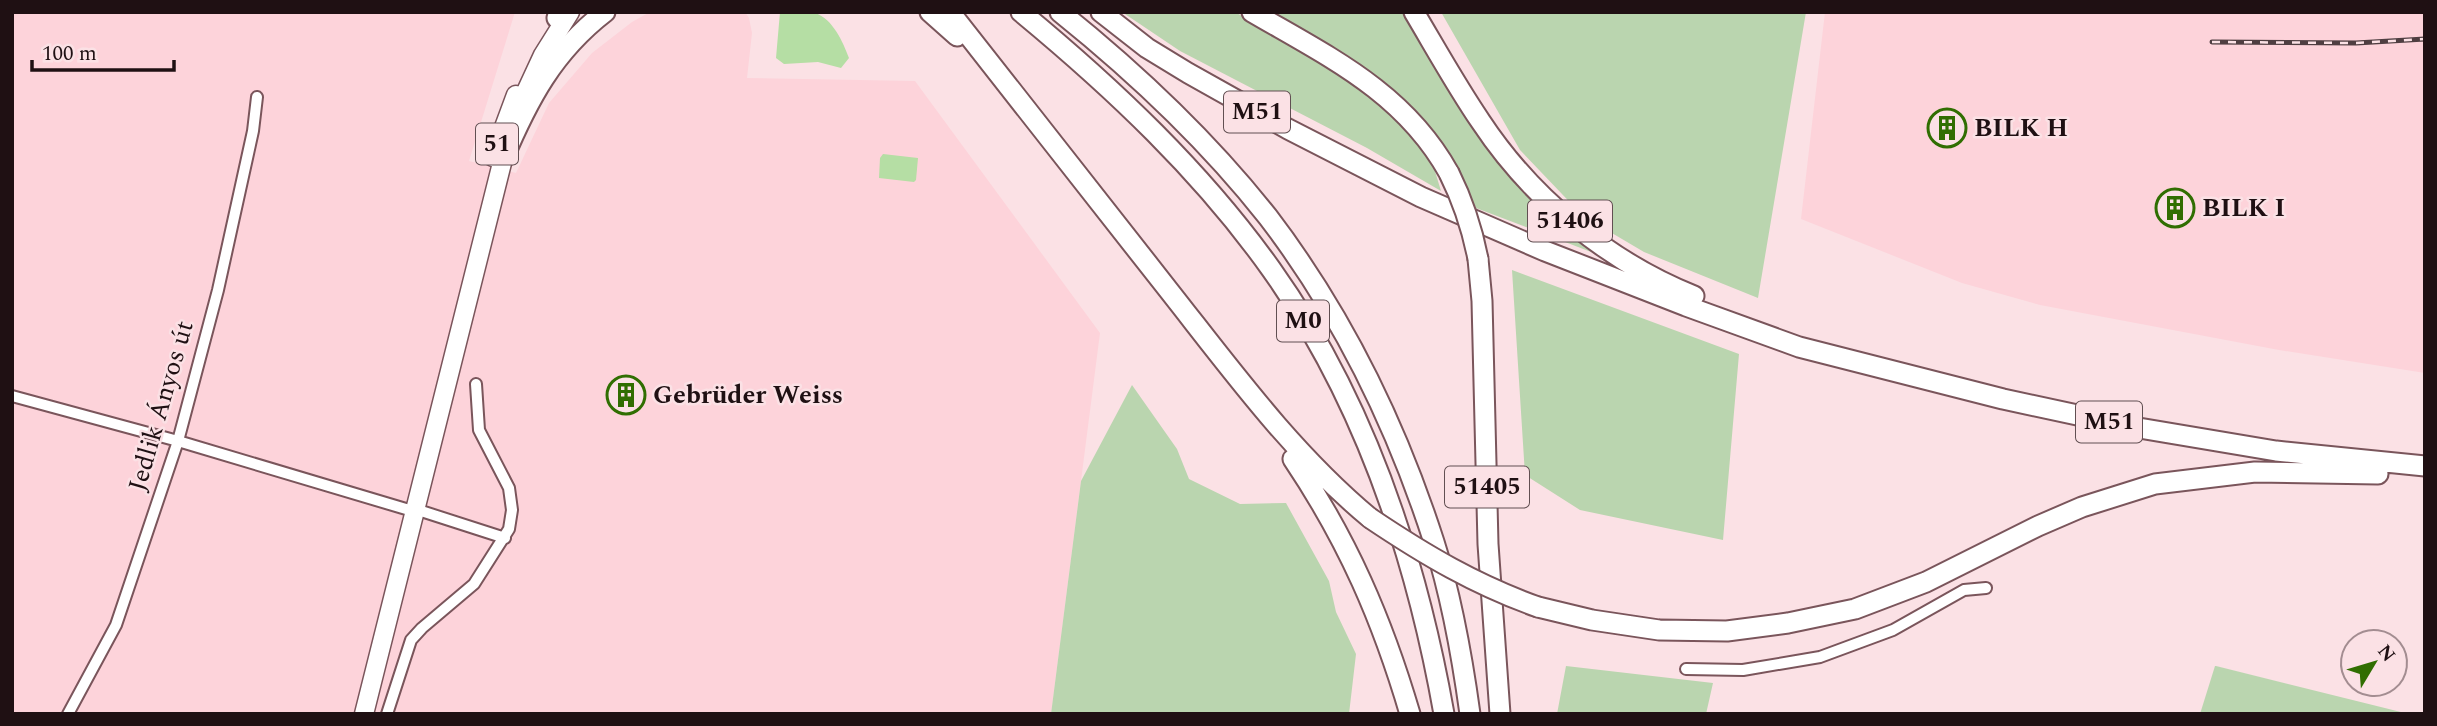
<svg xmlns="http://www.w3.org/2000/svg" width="2437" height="726" font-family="Spectral,serif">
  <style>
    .built { fill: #fdd3da }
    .green { fill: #bad5af }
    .water { fill: #b5dea4 }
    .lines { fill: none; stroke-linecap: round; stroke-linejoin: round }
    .minor-casing { stroke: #7a555b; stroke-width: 14 }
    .primary-casing { stroke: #7a555b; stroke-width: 21 }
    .trunk-casing { stroke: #7a555b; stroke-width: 23 }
    .minor { stroke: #fff; stroke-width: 10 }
    .primary { stroke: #fff; stroke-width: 18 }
    .trunk { stroke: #fff; stroke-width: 19 }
    .rail-casing { stroke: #4f3e41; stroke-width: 5 }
    .rail { stroke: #fbe1e5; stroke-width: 2.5; stroke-dasharray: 8; stroke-linecap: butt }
    .trunk-bridge-casing { stroke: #7a555b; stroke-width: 23; stroke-linecap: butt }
    .trunk-bridge { stroke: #fff; stroke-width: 19 }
    .labels { text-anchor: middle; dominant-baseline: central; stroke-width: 5; stroke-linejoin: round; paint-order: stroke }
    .shield { fill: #fbe1e5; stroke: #614f52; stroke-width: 2 }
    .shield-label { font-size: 24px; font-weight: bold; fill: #1f1013 }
    .poi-label { font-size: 26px; font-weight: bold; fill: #1f1013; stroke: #fbe1e5; text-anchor: start }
    .street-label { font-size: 26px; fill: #1f1013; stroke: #fbe1e5 }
  </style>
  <rect width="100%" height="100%" fill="#fbe1e5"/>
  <path class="built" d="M12,12h503l-46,149 47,12 33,-70 43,-50 40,-31 18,-10h95l4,6 3,15 -5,45 168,3 185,252 -49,381h-1039z
    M1825,12h600v361l-146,-23 -239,-45 -78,-22 -161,-64z"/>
  <path class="green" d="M1122,12h113l115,66 48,40 36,50 7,23 -74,-43 -187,-97z
    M1271,12h131c36,64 74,129 125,182 24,24 58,45 85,66l-136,-52 -25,-51 -32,-43 -54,-46z
    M1441,12h365l-48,286 -114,-46 -61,-36 -63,-66z
    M1512,270l227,84 -16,186 -143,-30 -55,-35z
    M1132,385l45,64 12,30 51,25 46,-1 43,78 7,31 20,42 -7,60h-298l30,-233z
    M1566,666l147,17 -7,31h-149z
    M2215,666h1l193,48h-209z"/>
  <path class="water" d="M780,12c11,0 25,-2 35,1 18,6 28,29 34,45l-8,10 -23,-6 -34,2 -8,-6z
    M883,154l35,4 -2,22 -2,2 -35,-4 1,-20z"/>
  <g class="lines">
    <defs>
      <path id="minor" d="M12,396l166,45 228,68
        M415,509l90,29
        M1686,669l57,1 77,-13 73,-27 71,-40 22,-2
        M68,714l48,-89 62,-184 40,-151 35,-159 4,-34
        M387,714l24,-74 11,-12 52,-44 35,-55 3,-19 -3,-22 -30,-58 -3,-46"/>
      <path id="primary" d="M517,111l26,-56 27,-43
        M493,157l23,-62
        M364,714l142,-567"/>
      <path id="trunk" d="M930,12l27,24
        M950,12c73,94 147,187 220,280 63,80 122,161 200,226
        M1021,12c92,76 181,160 250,257 94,132 145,287 173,445
        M1060,12c76,61 148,129 208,205 74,97 129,210 166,325 18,56 28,114 36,172
        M1101,12l46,36 41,25 100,56 133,68 124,54 141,55 113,41 204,52 130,28 143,24 149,15
        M1252,12c77,45 152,80 197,161
        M1414,12c22,37 43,75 67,110 51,77 128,140 213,174
        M557,18l2,-6
        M503,159c25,-59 50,-107 102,-147
        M1478,259l4,42 6,243 12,170
        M1293,459c55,82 89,160 117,255
        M1538,607l54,13 67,10 68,1 61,-8 67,-14 71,-27 112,-56 44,-19 73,-23 100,-12 123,2"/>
    </defs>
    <use href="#minor" class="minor-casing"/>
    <use href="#primary" class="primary-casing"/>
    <use href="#trunk" class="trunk-casing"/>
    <use href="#minor" class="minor"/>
    <use href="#primary" class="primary"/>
    <use href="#trunk" class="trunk"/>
    <defs>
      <path id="rail" d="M2212,42l144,1 69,-4"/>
    </defs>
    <use href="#rail" class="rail-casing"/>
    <use href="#rail" class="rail"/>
    <defs>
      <path id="trunk-bridge" d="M1449,173c14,28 23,55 29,86
        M1370,518c55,37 106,67 168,89"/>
    </defs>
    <use href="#trunk-bridge" class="trunk-bridge-casing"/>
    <use href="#trunk-bridge" class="trunk-bridge"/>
  </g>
  <defs>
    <symbol id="building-ring" viewBox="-11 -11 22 22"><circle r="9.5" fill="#fbe1e5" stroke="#306e01" stroke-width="1.5"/><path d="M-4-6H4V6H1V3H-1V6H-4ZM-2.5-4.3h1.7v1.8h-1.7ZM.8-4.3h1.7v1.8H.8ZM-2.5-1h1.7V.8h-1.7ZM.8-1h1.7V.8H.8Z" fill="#306e01"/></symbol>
  </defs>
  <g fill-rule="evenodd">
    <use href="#building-ring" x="1925" y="106" width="44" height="44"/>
    <use href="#building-ring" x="2153" y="186" width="44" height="44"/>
    <use href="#building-ring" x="604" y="373" width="44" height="44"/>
  </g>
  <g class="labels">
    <g class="shield">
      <rect x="1224" y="91.5" width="66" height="41" rx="5"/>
      <rect x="476" y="123.5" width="42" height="41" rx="5"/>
      <rect x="1528" y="200.5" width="84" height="41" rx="5"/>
      <rect x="1277" y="300.5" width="52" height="41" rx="5"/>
      <rect x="2076" y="401.5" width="66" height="41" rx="5"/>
      <rect x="1445" y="466.5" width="84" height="41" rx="5"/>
    </g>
    <g class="shield-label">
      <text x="1257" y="112">M51</text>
      <text x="497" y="144">51</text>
      <text x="1570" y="221">51406</text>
      <text x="1303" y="321">M0</text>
      <text x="2109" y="422">M51</text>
      <text x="1487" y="487">51405</text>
    </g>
    <g class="poi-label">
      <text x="1974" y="128">BILK H</text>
      <text x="2202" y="208">BILK I</text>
      <text x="653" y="395">Gebrüder Weiss</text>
    </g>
    <g class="street-label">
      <text transform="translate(161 406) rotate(-74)">Jedlik Ányos út</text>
    </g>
  </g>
  <rect width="2437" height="726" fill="none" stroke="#1f1013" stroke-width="28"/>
  <g transform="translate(2374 663) rotate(52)"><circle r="33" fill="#fbe1e5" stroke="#a38d91" stroke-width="2"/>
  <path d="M0-5L12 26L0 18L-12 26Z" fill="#306e01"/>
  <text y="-10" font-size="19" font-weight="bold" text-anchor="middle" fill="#1f1013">N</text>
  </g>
  <path d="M32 60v10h142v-10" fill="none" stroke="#1f1013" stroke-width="3.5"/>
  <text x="42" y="60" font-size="21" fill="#1f1013" stroke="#fbe1e5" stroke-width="5" paint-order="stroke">100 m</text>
</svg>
